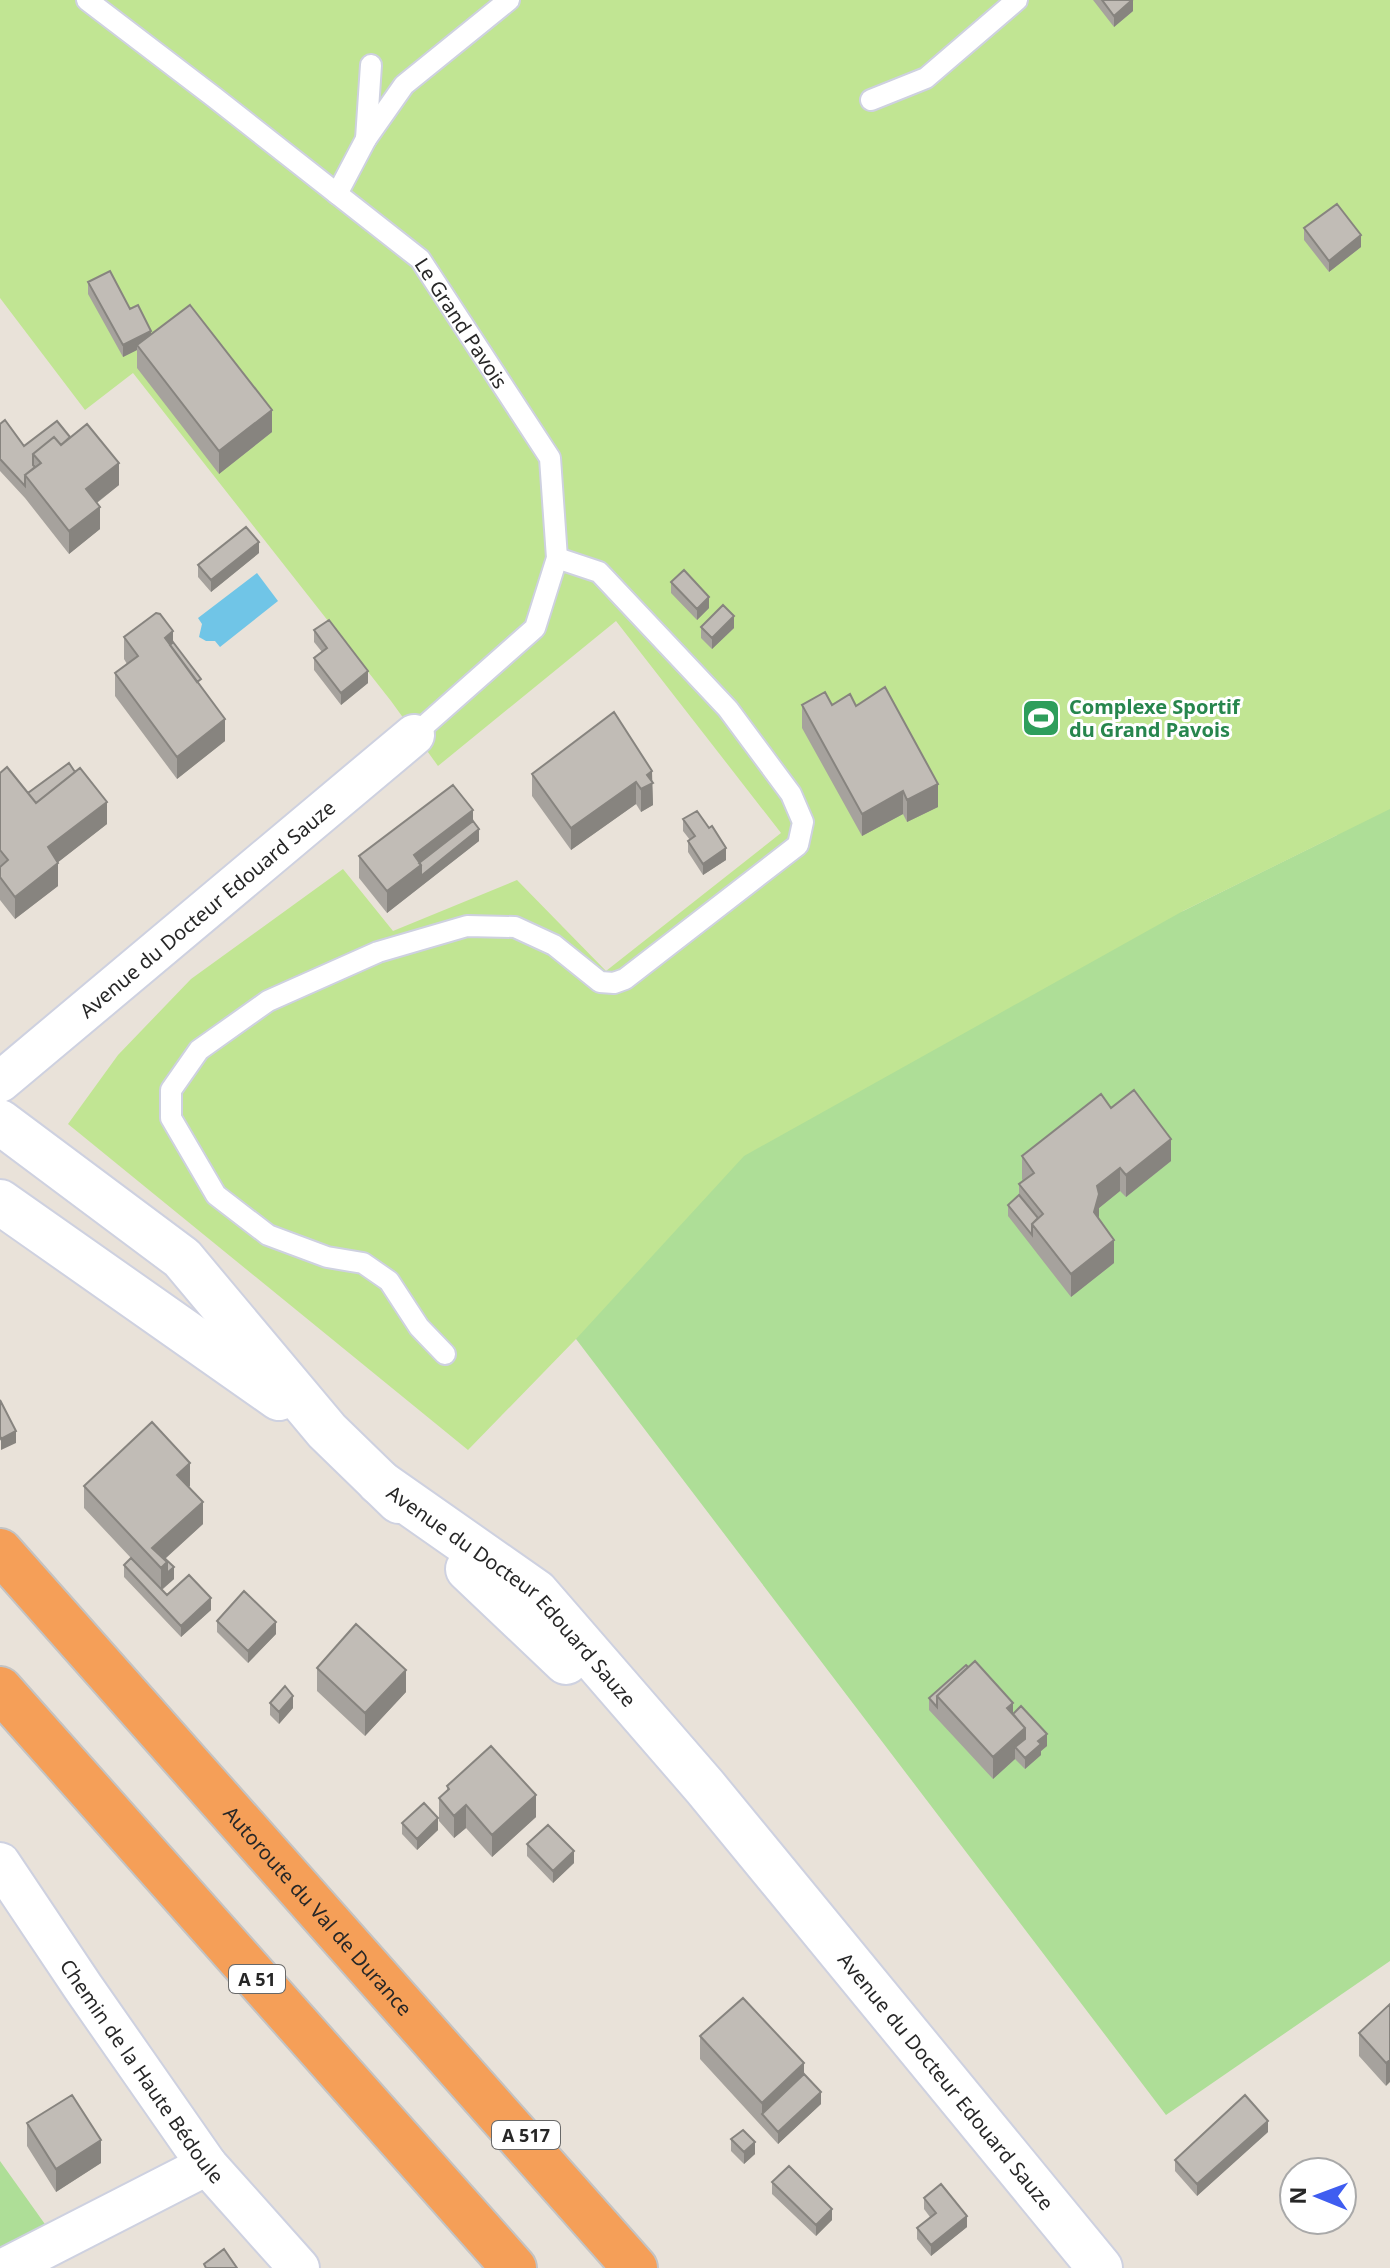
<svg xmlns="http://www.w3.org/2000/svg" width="1390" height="2268" font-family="'Noto Sans',sans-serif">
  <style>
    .green { fill: #aede97 }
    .pitch { fill: #c1e593 }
    .water { fill: #70c5e7 }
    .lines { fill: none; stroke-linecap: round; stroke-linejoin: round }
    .service-casing { stroke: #ced1e0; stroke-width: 24 }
    .minor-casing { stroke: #ced1e0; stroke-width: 44 }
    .tertiary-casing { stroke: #ced1e0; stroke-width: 48 }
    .motorway-casing { stroke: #c3c3c3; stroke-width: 48 }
    .service { stroke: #fff; stroke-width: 20 }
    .minor { stroke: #fff; stroke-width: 40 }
    .tertiary { stroke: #fff; stroke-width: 44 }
    .motorway { stroke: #f59f58; stroke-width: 44 }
    .wall { fill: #a6a29d }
    .shaded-wall { fill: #87847f }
    .building { fill: #c1bcb6; stroke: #87847f; stroke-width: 2 }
    .labels { text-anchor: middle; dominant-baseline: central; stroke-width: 6; stroke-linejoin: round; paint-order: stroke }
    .shield { fill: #fff; stroke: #686868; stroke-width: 2 }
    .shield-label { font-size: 18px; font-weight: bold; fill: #272727 }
    .street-label { font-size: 20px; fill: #272727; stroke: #fff }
    .leisure-label { font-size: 20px; font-weight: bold; fill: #27864d; stroke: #fff; text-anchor: start }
  </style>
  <rect width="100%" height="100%" fill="#e9e2d9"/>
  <path class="green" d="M1390,0v1961l-224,154 -590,-776 -23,-305 630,-123 154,-76z
    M0,2161l47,66 -47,24z"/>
  <path class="pitch" d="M0,0h1390v809l-207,102 -439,245 -168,183 -108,111 -400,-326 50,-69 73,-76 152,-110 50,62 124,-51 89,91 175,-138 -165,-212 -178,145 -47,-65 -258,-328 -48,37 -85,-112z"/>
  <path class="water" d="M257,573l21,28 -58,46 -5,-6h-9l-7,-4 3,-13 -4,-6z"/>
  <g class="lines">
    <defs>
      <g id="service">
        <path id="s1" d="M87,0l127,97 206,162 130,199 7,100 -22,70 -121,107"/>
        <path d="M871,100l55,-22 91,-78"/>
        <path d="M366,139l5,-74"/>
        <path d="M337,194l29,-55 38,-54 105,-85"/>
        <path d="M445,1354l-26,-27 -30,-46 -26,-18 -36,-6 -59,-22 -52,-40 -45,-77v-28l28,-40 69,-49 110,-49 89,-26 48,1 39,18 46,37 14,1 11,-4 173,-134 5,-23 -12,-28 -63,-85 -129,-137 -42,-14"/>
      </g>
      <g id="minor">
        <path id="s2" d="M0,1082l414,-347"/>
        <path id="s3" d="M0,1863l83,124 124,178 92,103"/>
        <path d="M6,2268l201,-103"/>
      </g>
      <g id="tertiary">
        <path d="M0,1122l182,136 145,173 72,70"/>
        <path d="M0,1202l279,196"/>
        <path id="s4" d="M379,1482l157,110 169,195 395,481"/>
        <path d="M468,1569l98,93"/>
      </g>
      <g id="motorway">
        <path id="s5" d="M0,1551l635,717"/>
        <path d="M0,1689l514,579"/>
      </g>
    </defs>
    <use href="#service" class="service-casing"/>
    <use href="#minor" class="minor-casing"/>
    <use href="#tertiary" class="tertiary-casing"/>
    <use href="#motorway" class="motorway-casing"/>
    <use href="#service" class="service"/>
    <use href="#minor" class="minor"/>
    <use href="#tertiary" class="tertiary"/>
    <use href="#motorway" class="motorway"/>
  </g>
  <path class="wall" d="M1093,0h40v11l-19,16z
    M1304,228l57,19 -32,25 -25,-32z
    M88,282l63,52 121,98 -53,42 -82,-106v-18l-14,7 -35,-63z
    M0,424l24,22 46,-9 49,48 -22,18 3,26 -31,25 -44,-56 -25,-27z
    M259,553l-48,39 -13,-15v-12z
    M671,582l38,26 -12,12 -26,-27z
    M701,627l33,1 -22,21 -11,-11z
    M314,630l54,53 -27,22 -27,-35v-12l8,-6 -8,-10z
    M124,637l49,5 28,44 24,55 -48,38 -62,-83v-23l12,-9 -3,-5z
    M802,705l54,1 82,101 -31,15 -4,-8 -41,22 -60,-108z
    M0,773l28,20 79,31 -50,39 1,23 -43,33 -15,-19z
    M532,774l120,8 1,23 -12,7 -5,-8 -65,46 -39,-54z
    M683,819l26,9 17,32 -23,15 -15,-23v-11l2,-1 -7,-9z
    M473,821l6,20 -92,72 -28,-35v-22z
    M1111,1108l60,53 -45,36 -6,-6 -21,17 -1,11 16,44 -43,34 -63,-81v-11l11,-10v-11l4,-3 -1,-2v-23z
    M84,1486h106l-2,1 15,37 -38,35 9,20 -12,11 5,5 44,15 -30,27 -57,-60v-12l7,-7 -47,-50z
    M217,1621l59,13 -28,29 -31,-31z
    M966,1665l47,49 34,32 -6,5v4l-16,14 -10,-10 -22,20 -64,-69v-12z
    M317,1668l89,24 -41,44 -48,-45z
    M270,1703l23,5 -14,16 -9,-9z
    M447,1786l89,31 -44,40 -26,-29 -12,10 -15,-17v-23l8,-7z
    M402,1823l36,7 -21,20 -15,-16z
    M527,1844l47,19 -21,20 -26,-27z
    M1390,2004l-4,82 -27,-30v-23z
    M700,2036l104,38 17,30 -43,40 -78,-85z
    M27,2123l74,40 -45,29 -29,-46z
    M1268,2132l-71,64 -22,-25v-11z
    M731,2139l24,15 -11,10 -13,-13z
    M772,2182l60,38 -16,16 -44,-42z
    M924,2198l43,29 -36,29 -14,-17v-11l13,-11 -6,-8z"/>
  <path class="shaded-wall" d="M1133,0v11l-19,16v-11z
    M1361,235v12l-32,25v-11z
    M151,331v11l-14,3v5l-14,7v-12z
    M272,410v22l-53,42v-23z
    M119,463v22l-33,26v-22z
    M100,507v22l-31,25v-23z
    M259,542v11l-48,39v-12z
    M709,597v11l-12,12v-11z
    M734,616v12l-22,21v-11z
    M173,631v22l-8,-15z
    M368,671v12l-27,22v-12z
    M225,719v22l-48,38v-22z
    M652,771l1,34 -12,7v-23l6,-14z
    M636,782v22l-65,46v-22z
    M938,784v23l-31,15v-22z
    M903,791v23l-41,22v-22z
    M107,802v22l-59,46v-23z
    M473,810v23l6,-4v12l-92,72v-22l27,-36z
    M726,848v12l-23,15v-11z
    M58,863v23l-43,33v-22z
    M1171,1139v22l-45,36v-22z
    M1120,1168v23l-21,17v8l-5,19v-23l3,-26z
    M1114,1240v23l-43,34v-23z
    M16,1431v12l-15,7v-11z
    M190,1463v23l-13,11v-22z
    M203,1502v22l-45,41 -6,-17z
    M167,1562v23l-6,5v-22z
    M174,1567v12l-7,6v-12z
    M211,1598v12l-30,27v-11z
    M276,1622v12l-28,29v-12z
    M406,1670v22l-41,44v-23z
    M293,1696v12l-14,16v-12z
    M1013,1703v22l-6,-17z
    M1025,1728v22l-10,-3v12l-22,20v-22z
    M1047,1734v12l-6,5v4l-16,14v-11l13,-17z
    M536,1795v22l-44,40v-22z
    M466,1805v23l-12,10v-22z
    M438,1818v12l-21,20v-11z
    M574,1851v12l-21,20v-12z
    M1390,2060v22l-4,4v-23z
    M804,2063v23l-42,28v11v-22z
    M821,2092v12l-43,40v-12z
    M1268,2121v11l-71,64v-12z
    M101,2140v23l-45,29v-23z
    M755,2142v12l-11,10v-12z
    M832,2209v11l-16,16v-11z
    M967,2216v11l-36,29v-11z"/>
  <path class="building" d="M1102,0h30l-18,16z
    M1337,204l24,31 -32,26 -25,-33z
    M110,271l20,38 8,-4 13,26 -28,14 -35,-63z
    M190,305l82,105 -53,41 -82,-106z
    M5,420l19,26 33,-25 13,16 -9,8 -7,-8 -21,17v11l2,2 -10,8v11l-25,-27v-35z
    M87,424l32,39 -33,26 14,18 -31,24 -44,-56 16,-12 -8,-9 21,-17 7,8z
    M246,527l13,15 -48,38 -13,-15z
    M684,570l25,27 -12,12 -26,-27z
    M723,605l11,11 -22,22 -11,-11z
    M156,613l4,1 13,17 -8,7 60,81 -48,38 -62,-84 23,-17 -14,-19z
    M329,620l39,51 -27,22 -27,-35 13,-10 -13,-18z
    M173,642l28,37 -4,3 -27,-37z
    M885,687l53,97 -31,16 -4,-9 -41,23 -60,-109 23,-13 7,13 18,-11 6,12z
    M614,712l38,59 -5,4 6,8 -12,6 -5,-7 -65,46 -39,-54z
    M69,763l6,9 -39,31 -8,-10z
    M7,767l29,36 44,-35 27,34 -59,45 10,16 -43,34 -15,-20v-10l8,-7 -8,-10v-77z
    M453,785l20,25 -59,45 7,10 -34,26 -28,-35z
    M697,811l12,17 3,-2 14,22 -23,16 -15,-23 7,-5 -12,-17z
    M473,821l6,8 -58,47v-11l-2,-2z
    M1134,1090l37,49 -45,36 -6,-7 -23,18 2,8 -5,18 20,28 -43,34 -39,-50 11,-10 -24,-30 15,-11 -12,-17 79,-62 10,14z
    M1019,1195l19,23 -6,6v11l-24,-30z
    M0,1400l16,31 -15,8 -1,-3z
    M152,1422l38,41 -13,12 26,27 -51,46 15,14 -6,6 -77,-82z
    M159,1553l15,14 -7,6v-11z
    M131,1558l36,37 22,-20 22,23 -30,28 -57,-61z
    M244,1591l32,31 -28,29 -31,-30z
    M356,1624l50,46 -41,43 -48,-45z
    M975,1661l38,42 -6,5 18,20 -32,29 -56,-61z
    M966,1665l2,2 -31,29v11l-8,-9z
    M285,1686l8,10 -14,16 -9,-9z
    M1021,1706l26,28 -9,7 3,3 -16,14 -10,-11 10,-8v-11l-12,-14z
    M491,1746l45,49 -44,40 -26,-30 -12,11 -15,-18 10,-9 -2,-3z
    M424,1803l14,15 -21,21 -15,-16z
    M548,1825l26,26 -21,20 -26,-27z
    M743,1998l61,65 -42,40 -62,-67z
    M1390,2004v56l-4,3 -27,-30z
    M804,2074l17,18 -43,40 -16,-18z
    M72,2095l29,45 -45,29 -29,-46z
    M1245,2095l23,26 -71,63 -22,-24z
    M743,2130l12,12 -11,10 -13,-13z
    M789,2166l43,43 -16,16 -44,-43z
    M941,2184l26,32 -36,29 -14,-17 19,-15 -12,-15z
    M224,2249l13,19h-31l-2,-4z"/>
  <defs>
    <symbol id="stadium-square" viewBox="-11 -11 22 22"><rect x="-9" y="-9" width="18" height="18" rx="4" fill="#2e9e5b" stroke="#fff"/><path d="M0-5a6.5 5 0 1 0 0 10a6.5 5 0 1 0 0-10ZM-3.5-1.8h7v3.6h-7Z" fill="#fff"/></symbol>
  </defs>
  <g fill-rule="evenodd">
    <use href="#stadium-square" x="1019" y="696" width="44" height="44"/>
  </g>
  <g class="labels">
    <g class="shield">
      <rect x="229" y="1965" width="56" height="28" rx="6"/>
      <rect x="492" y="2121" width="68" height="28" rx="6"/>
    </g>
    <g class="shield-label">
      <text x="257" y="1979">A 51</text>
      <text x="526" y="2135">A 517</text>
    </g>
    <g class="street-label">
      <text stroke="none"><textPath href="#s1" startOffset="498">Le Grand Pavois</textPath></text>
      <text stroke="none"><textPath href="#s2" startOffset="270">Avenue du Docteur Edouard Sauze</textPath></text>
      <text stroke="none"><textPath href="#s4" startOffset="176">Avenue du Docteur Edouard Sauze</textPath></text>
      <text stroke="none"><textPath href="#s5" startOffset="480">Autoroute du Val de Durance</textPath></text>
      <text stroke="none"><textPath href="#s3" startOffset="252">Chemin de la Haute Bédoule</textPath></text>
      <text stroke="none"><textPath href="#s4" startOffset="830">Avenue du Docteur Edouard Sauze</textPath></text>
    </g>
    <g class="leisure-label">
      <text x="1069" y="706">Complexe Sportif<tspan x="1069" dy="23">du Grand Pavois</tspan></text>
    </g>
  </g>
  <g transform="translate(1318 2196) rotate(271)"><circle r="38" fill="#ffffff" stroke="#a9a9a9" stroke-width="2"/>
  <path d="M0-6L14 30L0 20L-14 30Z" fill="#3f5df0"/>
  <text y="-12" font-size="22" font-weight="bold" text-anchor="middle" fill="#272727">N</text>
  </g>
</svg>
